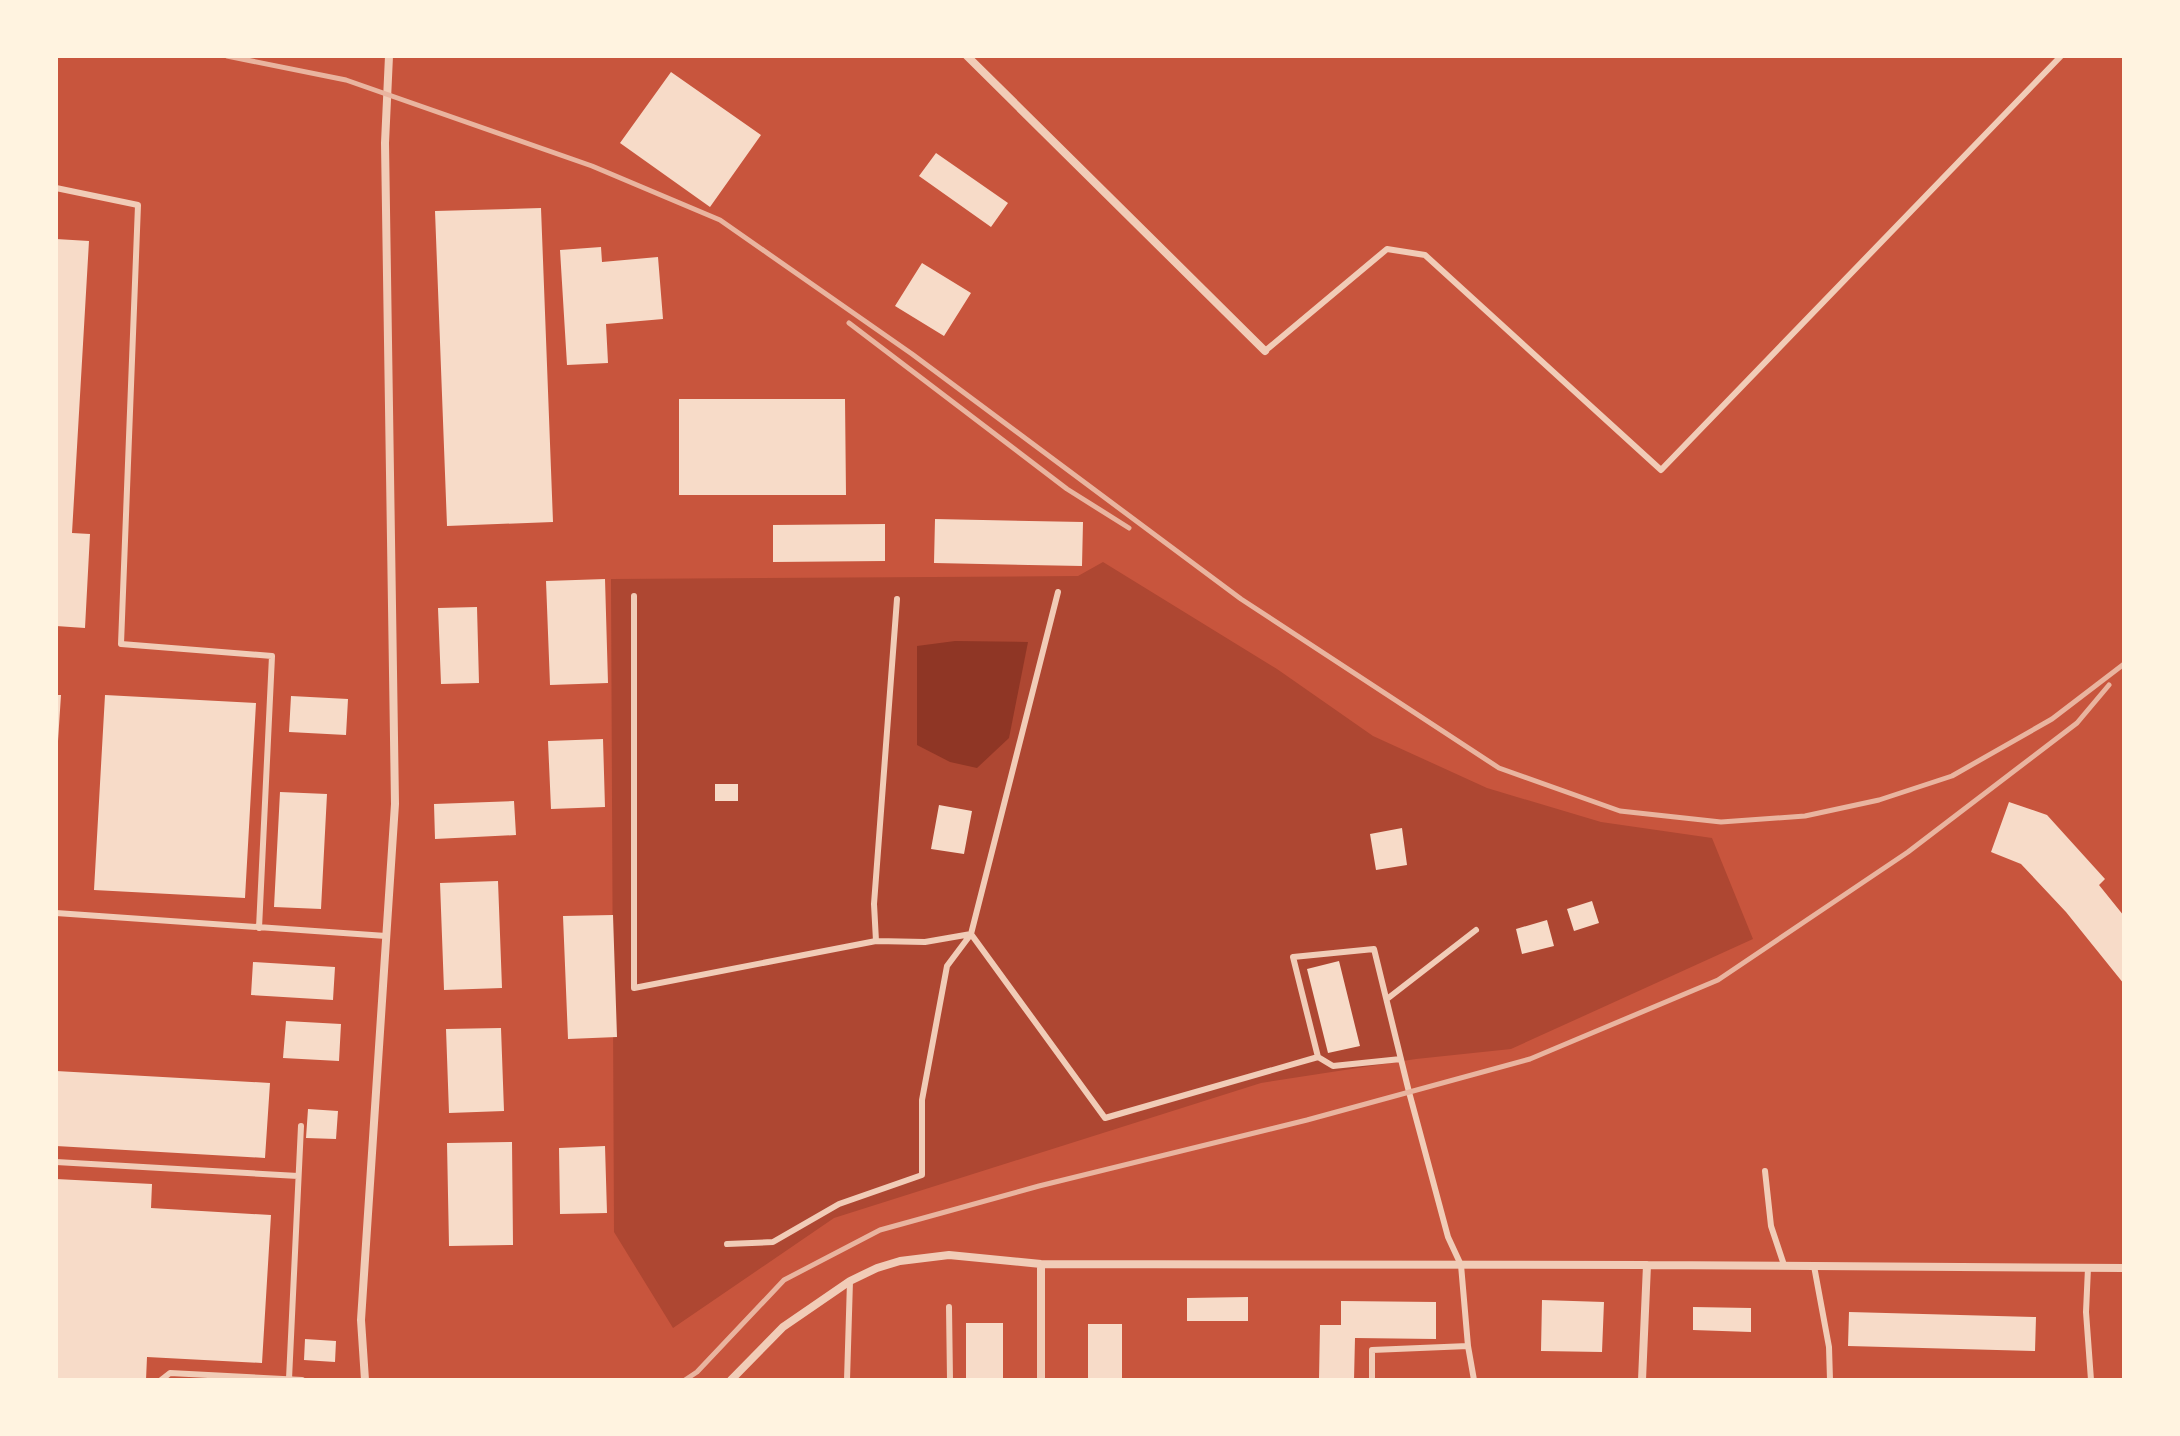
<svg xmlns="http://www.w3.org/2000/svg" width="2180" height="1436" font-family="Overpass,sans-serif">
  <style>
    .green { fill: #ae4732 }
    .water { fill: #8f3625 }
    .building { fill: #f7dbc8 }
    .lines { fill: none; stroke-linecap: round; stroke-linejoin: round }
    .service { stroke: #f1ccb7; stroke-width: 6 }
    .minor { stroke: #f1ccb7; stroke-width: 8 }
    .rail { stroke: #e9b49f; stroke-width: 5 }
  </style>
  <rect width="100%" height="100%" fill="#c8553d"/>
  <path class="green" d="M1103,562l174,107 96,67 114,52 114,34 111,16 41,101 -242,110 -95,10 -155,24 -427,135 -161,110 -59,-96 -3,-653 467,-3z"/>
  <path class="water" d="M955,641l73,1 -19,96 -32,30 -27,-6 -33,-17v-99z"/>
  <path class="building" d="M671,72l90,63 -51,72 -90,-64z
    M936,153l72,50 -17,24 -72,-51z
    M541,208l12,314 -106,4 -12,-315z
    M56,239l33,2 -17,292 18,1 -5,94 -29,-2z
    M601,247l1,15 56,-5 5,62 -57,5 2,39 -41,2 -7,-115z
    M922,263l49,30 -27,43 -49,-30z
    M679,399h166l1,96h-167z
    M935,519l148,3 -1,44 -148,-3z
    M885,524v37l-112,1v-37z
    M605,579l3,104 -58,2 -4,-104z
    M477,607l2,76 -38,1 -3,-76z
    M56,695h5l-3,46h-2z
    M105,695l151,8 -11,195 -151,-8z
    M291,696l57,3 -2,36 -57,-3z
    M603,739l2,68 -54,2 -3,-68z
    M715,784h23v17h-23z
    M280,792l47,2 -6,115 -47,-2z
    M514,801l2,34 -81,4 -1,-35z
    M2009,802l38,13 58,64 -6,6 25,31v68l-58,-72 -45,-48 -30,-12z
    M939,805l33,6 -8,43 -33,-5z
    M1402,828l5,37 -31,5 -6,-36z
    M498,881l4,107 -58,2 -4,-107z
    M1592,901l7,22 -25,8 -7,-22z
    M613,915l4,122 -49,2 -5,-123z
    M1547,920l7,26 -32,8 -6,-25z
    M1339,961l21,85 -32,7 -21,-84z
    M253,962l82,5 -2,33 -82,-5z
    M286,1021l55,3 -2,37 -56,-3z
    M501,1028l3,83 -55,2 -3,-84z
    M56,1071l214,12 -5,75 -209,-12z
    M308,1109l30,2 -2,28 -30,-1z
    M512,1142l1,103 -64,1 -2,-103z
    M605,1146l2,67 -47,1 -1,-66z
    M56,1179l96,5 -1,24 120,7 -9,148 -115,-6 -1,23h-90z
    M1248,1297v24h-61v-23z
    M1542,1300l62,2 -2,50 -61,-1z
    M1341,1301l95,1v37l-81,-1 -1,42h-35l1,-55h21z
    M1693,1307l58,1v24l-58,-2z
    M1849,1312l187,5 -1,34 -187,-5z
    M966,1323h37v57h-37z
    M1088,1324h34v56h-34z
    M305,1339l31,2 -1,21 -31,-2z"/>
  <g class="lines">
    <path class="service" d="M56,188l82,17 -17,439 151,12 -13,272
      M1265,351l122,-102 38,6 236,215 400,-414
      M1058,592l-87,342 134,184 213,-61 -25,-100 81,-8 35,143 39,145 13,28 7,81 6,34
      M634,596v392l242,-47 49,1 46,-8 -24,32 -25,134v75l-83,29 -66,38 -46,2
      M56,913l330,23
      M876,941l-2,-37 23,-305
      M1387,999l89,-69
      M1318,1057l15,9 68,-7
      M56,1162l242,14
      M1765,1171l6,55 13,39
      M1814,1266l15,81 1,33
      M2088,1268l-2,44 5,68
      M949,1307l1,73
      M289,1379l12,-253
      M161,1380l9,-7 132,7
      M847,1380l3,-99
      M1372,1380v-30l96,-4"/>
    <path class="minor" d="M967,56l298,295
      M365,1380l-4,-60 34,-516 -10,-661 4,-87
      M731,1380l52,-53 67,-46 27,-13 23,-7 49,-6 92,9 606,1 477,3
      M1041,1380v-116
      M1642,1380l5,-115"/>
    <path class="rail" d="M227,56l119,24 246,86 128,54 192,134 329,245 258,169 121,43 101,11 84,-6 74,-16 73,-24 100,-57 72,-55
      M849,323l218,166 62,39
      M685,1380l12,-8 87,-92 96,-50 159,-44 268,-66 223,-61 188,-79 190,-128 169,-129 32,-38"/>
  </g>
  <rect width="2180" height="1436" fill="none" stroke="#fff3e0" stroke-width="116"/>
</svg>
